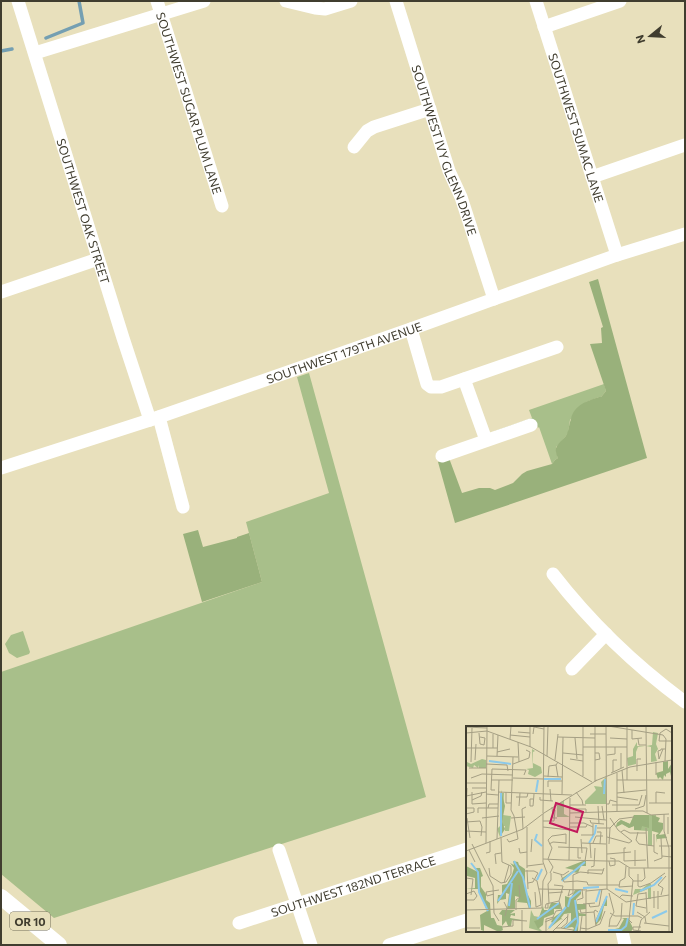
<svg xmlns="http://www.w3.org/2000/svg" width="686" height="946" font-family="Commissioner,sans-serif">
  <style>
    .green { fill: #a8bf8a }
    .forest { fill: #99b17b }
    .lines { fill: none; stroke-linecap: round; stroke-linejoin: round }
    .stream { stroke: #749fb2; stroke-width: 3.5 }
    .minor { stroke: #fff; stroke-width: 13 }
    .major { stroke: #fff; stroke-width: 16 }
    .labels { text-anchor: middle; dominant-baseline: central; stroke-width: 3; stroke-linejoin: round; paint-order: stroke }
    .shield { fill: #e8e0bc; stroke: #726e59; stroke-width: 1 }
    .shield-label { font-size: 11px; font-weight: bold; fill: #403d2f }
    .street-label { font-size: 12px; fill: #403d2f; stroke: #e8e0bc }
    .inset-river { fill: none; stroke: #8bc9ea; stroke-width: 2 }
    .inset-road { fill: none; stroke: #a59f84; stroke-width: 1 }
    .view { fill: #c2185b; fill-opacity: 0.15; stroke: #c2185b; stroke-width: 2 }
    .inset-edge { fill: none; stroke: #403d2f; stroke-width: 2 }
  </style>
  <rect width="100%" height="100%" fill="#e8e0bc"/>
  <path class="green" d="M309,373l117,424 -372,121 -53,-44v-202l261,-90 -16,-60 83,-29 -32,-116z
    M604,384l2,7 -5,6h-2l-13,5 -16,18 -2,13 -6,8 -6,6v4l2,7 -3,2 -3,4 -13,-37 -1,1 -3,-8 -43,12 40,-14 -3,-8z
    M23,631l7,21 -1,2 -12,4 -8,-5 -4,-9 6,-9z"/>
  <path class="forest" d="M598,279l49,179 -192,65 -17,-61 11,-4 13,35 17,-5h11l5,2 18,-7 9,-9 5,-3 25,-7 3,-4 3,-2c-1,-2 -2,-4 -2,-6 -2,-7 8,-12 11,-18 2,-5 2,-10 4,-15 3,-14 16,-18 28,-22h2l5,-6 -16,-47 12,-1 -1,-15 2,-1 -14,-45z
    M198,530l5,17 34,-9v-1l12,-4 13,49 -60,20 -19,-68z"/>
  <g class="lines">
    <path class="stream" d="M46,38l37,-15 -4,-22
      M1,51l11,-2"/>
    <g class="minor">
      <path id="s1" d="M18,1l105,337 27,82"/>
      <path id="s2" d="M157,1l65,205"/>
      <path d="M286,1l29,7 10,1 26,-8"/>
      <path id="s3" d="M396,1l53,170 12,26 33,102"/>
      <path id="s4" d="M536,1l81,254"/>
      <path d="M544,27l76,-26"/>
      <path d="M35,53l169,-52"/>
      <path d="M354,147l13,-16 7,-4 56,-18"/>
      <path d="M592,177l93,-32"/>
      <path d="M1,292l97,-33"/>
      <path d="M411,329l16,55 4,3h10l116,-40"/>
      <path d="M464,379l22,61"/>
      <path d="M159,417l24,90"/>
      <path d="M442,456l89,-31"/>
      <path id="s5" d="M1,468l152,-49 258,-90 83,-30 123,-44 68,-21"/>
      <path d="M553,574c38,49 83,92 132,128"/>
      <path d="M572,669l34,-35"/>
      <path d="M279,850l32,95"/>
      <path id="s6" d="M239,923l228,-74"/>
      <path d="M622,931l3,14"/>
      <path d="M389,945l78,-25"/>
    </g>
    <path class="major" d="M1,897l58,48"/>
  </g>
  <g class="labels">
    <rect class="shield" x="10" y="912" width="40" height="18" rx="3"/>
    <g class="shield-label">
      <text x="30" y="921">OR 10</text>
    </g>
    <g class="street-label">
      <text stroke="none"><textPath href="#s2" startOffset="107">SOUTHWEST SUGAR PLUM LANE</textPath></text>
      <text stroke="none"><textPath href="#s4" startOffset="133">SOUTHWEST SUMAC LANE</textPath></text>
      <text stroke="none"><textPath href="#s3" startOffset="157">SOUTHWEST IVY GLENN DRIVE</textPath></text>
      <text stroke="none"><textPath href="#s1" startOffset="220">SOUTHWEST OAK STREET</textPath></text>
      <text stroke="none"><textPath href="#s5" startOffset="362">SOUTHWEST 179TH AVENUE</textPath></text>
      <text stroke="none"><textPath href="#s6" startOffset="120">SOUTHWEST 182ND TERRACE</textPath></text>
    </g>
  </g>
  <g transform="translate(466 726)">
    <rect width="206" height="206" fill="#e8e0bc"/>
    <path d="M187,6l5,1 -2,11 2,5 -3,5 2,7 -6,1v-15l-5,-1 6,-1zM171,16v4l8,1h-7l-2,5v12l-8,2 -1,-8 6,-2v-7zM66,23l3,2 -2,1v11l8,4 1,6 -7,4 -7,-3 1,-4 -3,-1 7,-1zM16,33l4,1v8h-7v-3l-1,3 -4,-3 -1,3 -7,-2 1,-4 4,2zM140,51v27h-21v-3l11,-11 -2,-4 8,1 -1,-5zM35,67h3l-1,22 8,1 -2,15h-4v-5h-4l-1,11 -3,-8 4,-4zM98,74v14l6,3h-13v-12zM168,89h22v16h-4v15h-4v-15l-14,-1v-4l-5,2 -7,-4 -6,3 1,-4 4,-3 9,4zM182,158h3v15h-3v-10l-15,6 2,-6h7zM65,184l3,6 5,1 -2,9 6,6 -14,-4z" fill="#a8bf8a"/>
    <path d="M202,35v8l4,-6v17l-2,-8 -4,2v3l-2,-2 -1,5 -3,-3 -2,2 -2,-6 7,-2v-9zM35,64l4,16 -3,16 3,7 -5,8zM168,89h15v13l-7,-2 -1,4h-7v-4l-5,2 -7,-4 -6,3 1,-4 4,-3 9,4zM186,89l8,3 -2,4 5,1v6l-4,6 6,-1 2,4 -10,1v4l-1,-8 3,-2 -7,-2zM47,135l5,1 1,3 6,4v20l6,12v6l-2,2 -2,-6 -10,-1 2,-4v-7l-3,1 3,-1v6l-4,-1v13h-8l2,-15 -3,-1v6l-6,1 -3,4 1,-9h4v-10l5,-1 5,-9 2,-7 -4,-5 4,2zM117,135h3v5h-5l-3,7 -6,-1 -10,9 -1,-2 13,-9 -9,-2zM0,140l10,5v-3h4l3,8 -2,1v10l5,7v6l4,3 1,15h3l3,7 5,1v-11l-3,-1 3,-4h-3h16l-5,4 5,-1v3l-4,-1 -1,3 12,2h-10l-1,6h-3l-2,-5 -4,5 1,4 -4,2 -15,-7v6l-3,-1 -1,-15 7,-4 -9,-22h-12l9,-1v-10l-8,-2zM115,163v5l-5,5 1,5h9v5l-8,1 1,3 7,1v2h-7l-1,15 -6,1 2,-4 -2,-1 -10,2 9,-8v-8l-7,1 -3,4 2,2 -2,-1 -14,11 6,-7 -2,-1 2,-4 12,-9v-13l6,2 4,-8zM139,173h2v7h-3l-3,13 -5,6 -1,-4zM85,177h9l1,6h-7v5l-10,4 -1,7 -5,4 -4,-8 4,-1 5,-14 1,4h4zM156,192h6l5,10 -2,4 -20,-2 8,-2 5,-9z" fill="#99b17b"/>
    <path class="inset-river" d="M23,35l22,3M78,53h17M70,66l2,-12M138,68l1,-15M71,108l-2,6 7,6M35,110v-43M123,117l6,-10 1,-8M48,135l9,16 7,31M5,137l7,9 1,20 9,19M71,154l5,-11M96,155l23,-19M117,162l16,-1M149,163l13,3M174,165l14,-6 8,-8M32,175l20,-30M130,176l4,-12M43,180l3,-23M102,181l2,-8 11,-9M167,189l1,-12M186,192l15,-7M71,193l22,-16M130,196l11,-26M83,202l17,-21M99,202l11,-10M142,204h13M109,206l3,-10 -3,-22M153,206l7,-6 2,-8"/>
    <path class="inset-road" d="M21,0v5l44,16 61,35M142,0l55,9 3,4 -1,22M161,0v54M180,0l1,87M0,1l21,1M166,4v9l10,-1M52,6l12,1M0,7l21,-2 -1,112M13,7l1,11 4,1 1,-7 -5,-1M194,7l-1,8h13M194,7l6,-4 6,4M67,8l1,-7 10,2M124,8h16M44,9l20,2M92,11l37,1M109,12l2,21M144,12l17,1M44,13l1,-13M172,13l1,6h7M52,16l1,20M64,21v-21M117,21h44M1,22h30M27,22v-14M197,23l-4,10 -1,-8 3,-1v-1h5M31,26l13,-3M97,27l20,2M155,27v15M141,29l8,-1v-7M21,30l31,1M31,30l1,-21M81,30l1,-30M104,33l13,2M9,34l1,-16M89,34l3,-26M129,34l5,-1 -1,-6h-4M5,36l1,-34M20,38l21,1 1,6M47,38l16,-6 1,-6 -4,-2M90,39l2,12M3,42h17M156,44l2,23M171,45v-12h4M147,46v-12h4M145,47l13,-6M151,47v38M190,49v-13M78,50l18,1M117,50v-50M82,51l1,-11 7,-1 2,-3M5,52l11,-4 31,1M47,52l31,1M25,54h22M151,54h55M129,55v-55M129,55l35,-14 42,-7M0,57h20M82,61v-6h14M6,62h14M84,63l1,12M29,64h-4l1,-21 34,1 -2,5M6,66v12l14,-1M32,66l74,3M40,66v11h5M110,66l6,8 1,5M151,67l29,-3M20,68l12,1M96,68l1,-57M0,70l20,-4M50,71h11l1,-4M74,71v3l13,1M151,71l21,3M6,74l9,-4 1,-4M183,77h23M190,77v-11l9,1M140,78h3l1,-4 7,2M104,79h16M146,79h27l3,-10M53,80l1,-13M67,80h-3v-7h3M67,80l1,-12M132,80l1,18M136,80l2,14M86,81l1,11h4M22,82l1,-4h9M0,83l1,-21M109,83h11v4M169,83l9,-3 2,-11M12,87v-5h20M77,87l1,-87M104,87l61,-2h12l8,4 18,-1M0,88l8,-2v-4h-7M198,88v17l5,17v49M109,91l31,3M202,91v17M1,92l3,20M16,92l17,-2M45,92l14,-1M124,94l1,3 13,1M77,95h11l1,-11M0,96l14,-1 2,6 -1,9M104,97h14l9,4M77,101l27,3M104,101h16l1,-2M131,102h13l9,-9 15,-2M180,102l2,40M57,103l-1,-20 4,-2M0,105l20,1M131,106h4l-1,12M155,106l3,-2 6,3h16M172,106l-2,8 3,4 15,2M188,108v18l4,2M115,109h12v-11M141,111l22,6 3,-2 -14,-11 -8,-12M31,113l2,-59M41,113l2,3 9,-3 -4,-23 -3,-6 2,-53M115,113l1,14M82,114l4,-4 14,-2v10M82,114l4,8 -4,11M116,117l24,1M124,117l1,15M127,117l3,-7h7M6,118l21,42 1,27 5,8M83,118l4,-2 13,1M143,118l1,-16M193,120h13M92,121l29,1M53,122l1,5 7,-1M112,122v10h3M3,124l6,12M169,124v16M0,125l57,-22 21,-16 53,-33M65,126l1,-13M20,127l4,-1v-11M141,128l24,-2M196,130l10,1v9M77,133l21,1M82,133l5,8 -3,6M98,134l42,1M103,134l1,-62M119,135l2,-13M140,135h13l11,7h42M143,135l1,5 5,-1v-6l-5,-1M158,135l22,-1M158,135v-13h2M188,135l8,-3 -1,-20M30,138l-1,-10 6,-1M61,140l16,-2M160,140l-1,12 -5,3 -1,6 14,-1M125,141l3,-1 1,-18M23,142l1,8 11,7 5,-1 5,-8v-8l-9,-4 -1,-24M61,142v-41M163,142v8l4,4 -4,40 3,3M61,144l1,19M59,145h9l4,2 -5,9 -5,1M87,146l10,3 6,-4M114,146l22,2 2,-6M122,148v-4h16M172,148v12l2,1 11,-4 14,-10M95,149l3,7 13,-1 10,1 1,3h31M0,152l7,1 -2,16M66,152l5,3 3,14 1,10 -5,2M167,155h9l3,-3 -1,-10M38,157l5,-18M88,159l9,1 -4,15M73,163l48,1M104,163l-2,7 5,-3v-18l7,-3M141,163l19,13 43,-7M69,166l1,15M180,166l1,21M82,167l15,-1M0,168l8,-3 3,5 -3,4h-8M28,168l-7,2 -1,-4 13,-2M195,169l2,-7 -5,-3 8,-9M203,171v35M153,172l3,-3 11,1M111,174l6,-2 -1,-9M38,176l3,6 -2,8M82,177v5h-3l1,-4 13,-3M83,177l-1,-19 3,-4v-7M117,178l12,-1M123,178l1,3 9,-1 3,-17M180,182l-10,-2 2,-12 8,-1M188,182v-17M114,183l1,4 13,-1 1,-2 3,2M192,183v-18M0,184l76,-2 1,-27 4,-8 -4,-11v-48M50,184v-10l4,-3 -1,-12M128,186l2,14M171,186l8,5 1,6M144,187l5,3h23l4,2M79,196l7,-3 4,-8 6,-1 -3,-9M178,197l25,3M143,200h8l4,-7 1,-16M36,201l11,-1v-6l14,1M143,201l1,-8 4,-7 -5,-19M175,201h-8v3l8,1M0,202h14M90,202h5l6,-5 1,-9M95,202l12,2M114,202l8,1 12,-5 5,-13M56,206v-22M80,206v-13l8,-2M86,206l16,-16M114,206l2,-16M120,206v-41l21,-2 -1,-163M172,206l3,-12 9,-8"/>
    <path class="view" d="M90,77l27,9 -6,20 -27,-9z"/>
    <rect width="206" height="206" class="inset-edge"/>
  </g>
  <rect width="686" height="946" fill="none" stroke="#403d2f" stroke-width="4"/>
  <g transform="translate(650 36) rotate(252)" stroke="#e8e0bc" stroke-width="3" paint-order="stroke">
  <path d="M0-3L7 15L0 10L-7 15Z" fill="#403d2f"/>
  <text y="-6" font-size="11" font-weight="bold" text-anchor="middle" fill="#403d2f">N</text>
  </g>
</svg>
